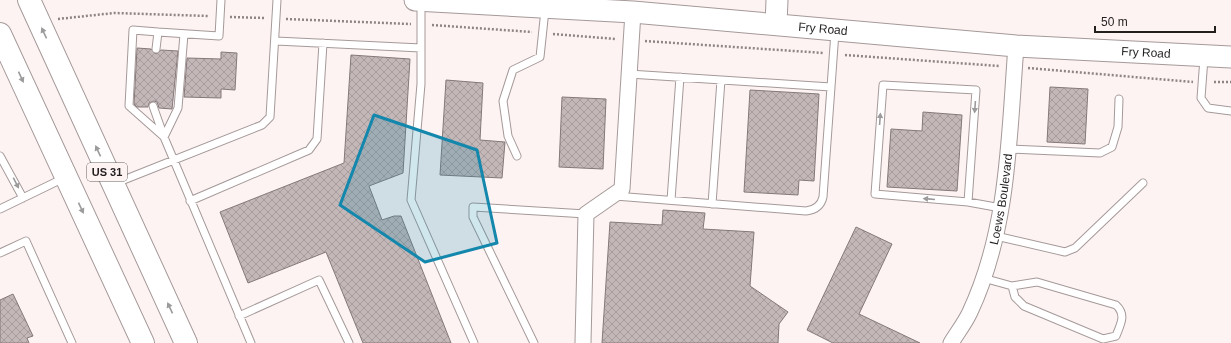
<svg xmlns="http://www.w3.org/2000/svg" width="1231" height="343" font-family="Helvetica,sans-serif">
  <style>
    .building { fill: url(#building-cross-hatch); stroke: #847979 }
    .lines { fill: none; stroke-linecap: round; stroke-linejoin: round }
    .lane-casing { stroke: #a59999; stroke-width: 9 }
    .street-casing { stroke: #a59999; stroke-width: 17 }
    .secondary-casing { stroke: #a59999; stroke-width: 23 }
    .primary-casing { stroke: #a59999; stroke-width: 24 }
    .path { stroke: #8d8585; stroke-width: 2.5; stroke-dasharray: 2 2; stroke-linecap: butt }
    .lane { stroke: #fff; stroke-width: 7 }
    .street { stroke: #fff; stroke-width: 15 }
    .secondary { stroke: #fff; stroke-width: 21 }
    .primary { stroke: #fff; stroke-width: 22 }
    .oneway { fill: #9c9a9a }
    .marked { fill: #1387ac; fill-opacity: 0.2; stroke: #1387ac; stroke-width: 3; stroke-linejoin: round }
    .labels { text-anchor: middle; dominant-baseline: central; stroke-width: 3.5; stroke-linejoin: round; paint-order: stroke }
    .shield { fill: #fef3f3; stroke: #655f5f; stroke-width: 1 }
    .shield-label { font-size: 11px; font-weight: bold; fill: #231f1f }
    .street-label { font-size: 12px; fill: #231f1f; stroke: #fef3f3 }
  </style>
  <defs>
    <pattern id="building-cross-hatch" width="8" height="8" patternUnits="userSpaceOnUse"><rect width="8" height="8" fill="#c4b7b8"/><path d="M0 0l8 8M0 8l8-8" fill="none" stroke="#a89d9e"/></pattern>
  </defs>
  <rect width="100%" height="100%" fill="#fef3f3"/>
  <path class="building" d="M137,48l14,1 5,5 5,-4 17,1 -6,58 -13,-1 -2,-6 -3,-1 -5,2 -1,4h-11l-3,-3z
    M221,52l16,1 -2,37 -14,-1v9l-37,-1 3,-39 34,1z
    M351,55l59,4 -7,114 -34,13 13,34 12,-4h7l50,127h-88l-37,-91 -78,31 -28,-71 124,-49z
    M446,80l37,3 -3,57 25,2 -3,36 -62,-3z
    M1050,87l38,2 -3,55 -38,-2z
    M750,90l69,4 -5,87 -15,-1 -1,15 -54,-3z
    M562,97l44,2 -3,70 -44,-2z
    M923,112l39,3 -5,76 -70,-4 4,-58 31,2z
    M663,210l42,3 -2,16 51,3 -4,54 38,26 -9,12 -1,19h-176l8,-121 52,3z
    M856,227l36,17 -33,70 61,29h-87l-26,-13z
    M13,294l20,42 -6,2 2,5h-29v-43z"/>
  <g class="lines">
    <defs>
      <path id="lane" d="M158,32l-25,-2 -4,76 35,31 14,-29 6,-74
        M276,41l145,7v-46
        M421,48v36l-10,116 63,143
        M156,49l2,-17 61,4 2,-36
        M1204,58l-3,40 7,10 23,3
        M629,74l202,13
        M153,106l11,31 87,206
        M1008,149l92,4 12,-6 6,-20 1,-28
        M0,156l23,42
        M517,156l-9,-20 -5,-35 10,-31 27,-13 5,-47
        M116,183l146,-58 8,-8 7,-117
        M615,196l191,15c9,-1 15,-5 17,-14l12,-165
        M671,200l9,-123
        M190,201l119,-51 8,-11 6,-96
        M968,202l8,-112 -93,-5 -8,109 93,8 33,6
        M712,204l9,-124
        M0,209l64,-31
        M996,236l69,16 10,-4 68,-65
        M0,253l26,-12 46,102
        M983,278l29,8 25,-4 79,23c11,10 4,20 0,31l-13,3 -79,-33 -9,-9 -3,-11
        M239,316l80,-36 30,63
        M534,343l-61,-126v-10l113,7"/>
      <g id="street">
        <path d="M583,343l3,-129 36,-25 11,-177"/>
        <path id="s1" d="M951,343c6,-10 14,-20 19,-31 39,-83 39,-177 46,-266"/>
      </g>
      <g id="secondary">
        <path id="s2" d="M415,0l218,12 383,34 215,11"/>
        <path d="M776,24l1,-24"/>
      </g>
      <path id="primary" d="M29,0l157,343
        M0,34l143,309"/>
    </defs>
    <use href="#lane" class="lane-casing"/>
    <use href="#street" class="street-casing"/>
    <use href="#secondary" class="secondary-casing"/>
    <use href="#primary" class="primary-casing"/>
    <path class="path" d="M230,17l35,1
      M58,19l56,-6 95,3
      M286,19l125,5
      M432,25l100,7
      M553,34l63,5
      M645,41l179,12
      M845,55l154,11
      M1028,68l165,14
      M1214,82h17"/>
    <use href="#lane" class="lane"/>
    <use href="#street" class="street"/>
    <use href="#secondary" class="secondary"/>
    <use href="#primary" class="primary"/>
  </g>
  <defs><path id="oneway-solid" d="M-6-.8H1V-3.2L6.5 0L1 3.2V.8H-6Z"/></defs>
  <g class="oneway">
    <use href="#oneway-solid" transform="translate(44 33) rotate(-115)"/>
    <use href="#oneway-solid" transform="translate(21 77) rotate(65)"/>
    <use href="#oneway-solid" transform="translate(975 107) rotate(94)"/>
    <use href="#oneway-solid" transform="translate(880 119) rotate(-86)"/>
    <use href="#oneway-solid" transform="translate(98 151) rotate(-115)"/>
    <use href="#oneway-solid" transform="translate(16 183) rotate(63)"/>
    <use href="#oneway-solid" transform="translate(929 199) rotate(-175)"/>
    <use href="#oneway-solid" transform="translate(81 208) rotate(65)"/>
    <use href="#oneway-solid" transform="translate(170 308) rotate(-115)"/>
  </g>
  <path class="marked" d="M374,115l103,35 20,93 -72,19 -85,-57z"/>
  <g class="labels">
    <rect class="shield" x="87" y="163" width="40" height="18" rx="3"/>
    <g class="shield-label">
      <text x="107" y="172">US 31</text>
    </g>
    <g class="street-label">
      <text stroke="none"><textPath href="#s2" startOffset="409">Fry Road</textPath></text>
      <text stroke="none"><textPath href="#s2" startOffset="733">Fry Road</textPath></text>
      <text stroke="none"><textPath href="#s1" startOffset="154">Loews Boulevard</textPath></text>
    </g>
  </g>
  <path d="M1095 26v6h120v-6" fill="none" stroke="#231f1f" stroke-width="2"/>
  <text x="1101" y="26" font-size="12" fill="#231f1f" stroke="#fef3f3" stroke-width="3" paint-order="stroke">50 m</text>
</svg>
